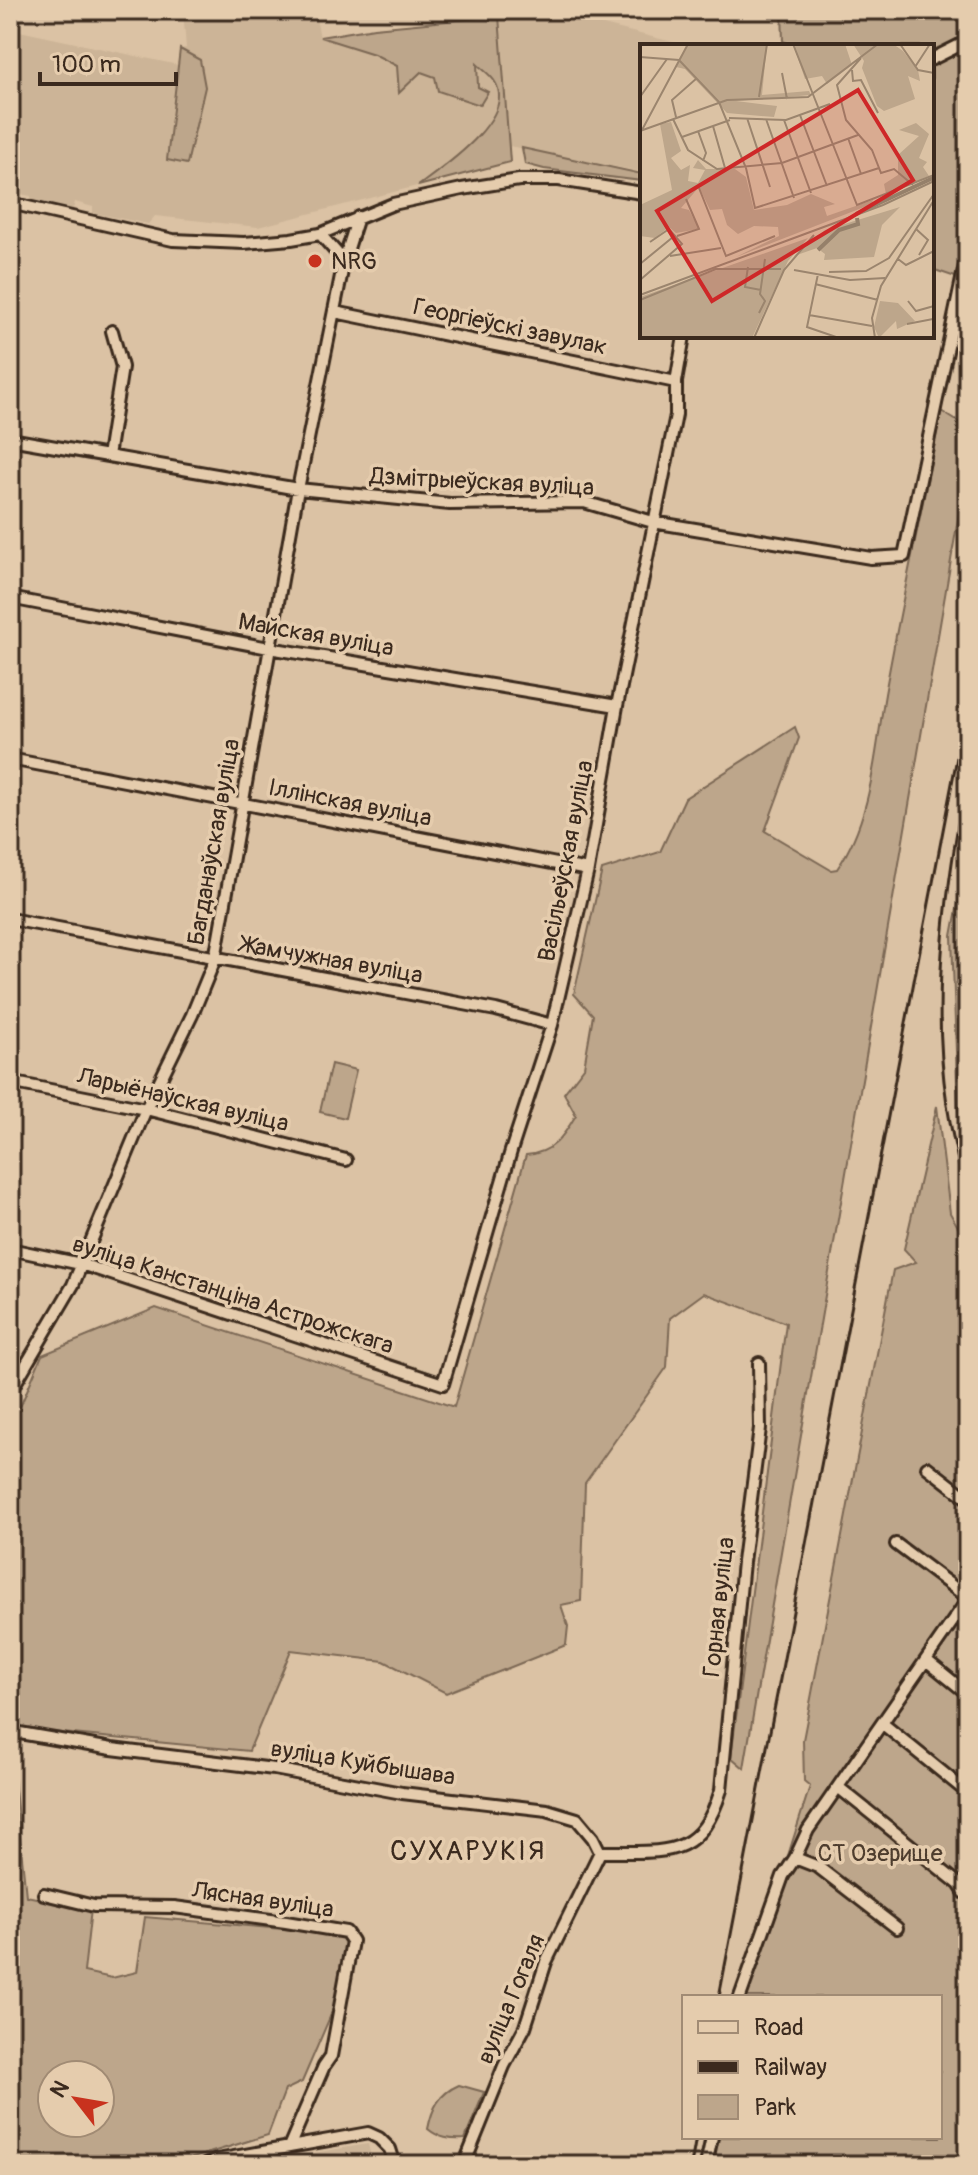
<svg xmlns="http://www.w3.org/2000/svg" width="978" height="2175" font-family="Pangolin,sans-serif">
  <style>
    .built { fill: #ccb497 }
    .green { fill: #bda68b; stroke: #7c6854; stroke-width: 2; fill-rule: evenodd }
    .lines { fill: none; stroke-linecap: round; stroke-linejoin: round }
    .stream { stroke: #715e4c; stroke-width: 3 }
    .minor-casing { stroke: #3b2a1e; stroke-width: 16 }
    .minor { stroke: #e5ccad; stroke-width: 10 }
    .rail { stroke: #3b2a1e; stroke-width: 3 }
    .poi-dot { fill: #c8321e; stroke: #e5ccad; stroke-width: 3 }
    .labels { text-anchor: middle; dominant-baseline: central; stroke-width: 7; stroke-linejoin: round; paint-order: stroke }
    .poi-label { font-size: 24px; fill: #3b2a1e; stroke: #e5ccad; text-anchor: start }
    .street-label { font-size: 24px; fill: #3b2a1e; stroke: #e5ccad }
    .park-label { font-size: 24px; fill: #4e3d2e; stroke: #e5ccad }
    .quarter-label { font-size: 28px; letter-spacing: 2px; fill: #3b2a1e; stroke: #e5ccad }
    .inset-river { fill: none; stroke: #95806a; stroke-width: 4 }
    .inset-road { fill: none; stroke: #9b856e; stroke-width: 2 }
    .view { fill: #ce2828; fill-opacity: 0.15; stroke: #ce2828; stroke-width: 4 }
    .inset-edge { fill: none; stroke: #3b2a1e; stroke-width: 4 }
  </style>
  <rect width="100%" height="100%" fill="#dbc2a4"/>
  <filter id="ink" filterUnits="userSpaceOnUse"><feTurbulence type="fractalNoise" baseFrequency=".0125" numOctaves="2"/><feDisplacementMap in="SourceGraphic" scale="16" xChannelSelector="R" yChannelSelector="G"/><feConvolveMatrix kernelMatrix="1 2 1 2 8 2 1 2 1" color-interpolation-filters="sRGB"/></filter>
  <g filter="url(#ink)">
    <path class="built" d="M183,10h131l6,27 59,-10 120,-11 76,2 114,28h-47v126l-133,-26 1,16 -252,65 -103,-11 -7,8 -55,-11v-6l-18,-5 -2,7 -42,-8v-5l-21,-4v-163l168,36 2,-16 6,-1z
      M368,2144l5,21h-133z"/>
    <path class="green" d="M782,10h186v26l-36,17v-7h-138l-11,-5z
      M499,16l11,146 -92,24c24,-18 99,-68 77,-104 -4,-7 -13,-13 -18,-18l1,23 10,5 -8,13 -42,-14 -3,-14 -14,-5 -22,21 -2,-27 -23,-12 -54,-17 54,-9z
      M968,46v188l-10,44 -26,-9v-206z
      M180,49l20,11 5,27 -18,77 -20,-4z
      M522,148l120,26v7l-98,-12 -19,-5z
      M941,411l27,17v33l-224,1307 -13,-11 55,-434 -82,-30 -34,25 -3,49 -82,116 -4,118 -20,4 7,21 -2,19 -120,48 -62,-32 -93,-11 -42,101 -239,-23v-303l5,-6 27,-64 114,-47 298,99 72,-252c27,-2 37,-18 50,-40l-12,-22 20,-26 9,-52 -19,-21 28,-124 58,-18 25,-54 110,-71 4,11 -34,93 66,39 6,-1c35,-50 38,-116 48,-175 17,-95 38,-189 56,-283z
      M968,850v293l-10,-33 -6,-174z
      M331,1064l25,6 -11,48 -25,-6z
      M937,1106l13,107 18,31v921h-257l5,-28h224v-140h-195l26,-79 21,-45 -6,-11 24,-76 -6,-5 -1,-41 90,-470 23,-8 -12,-13z
      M10,1740l16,156 65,13 -7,63 28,6 25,-6 8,-55 195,17 9,10 -13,59 -34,79 -17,8 -17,45 -85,26 1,4h-174zM52,2075h48v48h-48z
      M459,2085l25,7 -19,47c-15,1 -26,-1 -37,-10 4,-20 10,-35 31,-44z"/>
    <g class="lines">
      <path class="stream" d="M968,547l-6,58 6,6"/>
      <defs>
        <path id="minor" d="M932,59l36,-18
          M10,203l163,37 71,3 47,-4 29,-5 73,-30 69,-15 57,-9h40l83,13
          M320,234l24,27
          M335,312l341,70
          M10,439l288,50 152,15 134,-2 69,20 218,36 33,-2 64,-305
          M108,456l14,-89 -10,-36
          M10,598l259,50 348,58
          M10,759l578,111
          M10,919l486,91 56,15
          M10,1082l136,27 200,51
          M10,1249l71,15 362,120 68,-233 41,-126 36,-155 29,-164 59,-291v-33l8,-46
          M10,1392l63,-107 73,-176 46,-94 23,-56 83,-470 46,-228 14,-44
          M927,1467l41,32
          M896,1544l72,54
          M926,1660l42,34
          M883,1724l85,69
          M14,1732l98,17 162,20 128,24 145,17 30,9 16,19 7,14
          M838,1787l121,97 6,9
          M600,1852c65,-1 99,9 121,-62l22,-228 17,-134 -1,-65
          M795,1858l23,9 79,61
          M44,1894l50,12 80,1 112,15 60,10 6,9 -21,115 -7,10 -35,81
          M740,1997l43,-121 12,-18 13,-28 160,-231
          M205,2165l12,-5 151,-27 11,5 11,11 5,16
          M464,2165l40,-99 21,-39 21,-65 54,-110
          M706,2165l6,-28"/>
      </defs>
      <use href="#minor" class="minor-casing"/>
      <use href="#minor" class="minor"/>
      <path class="rail" d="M968,770c-21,109 -38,223 -21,334 5,34 14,68 21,102
        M719,1997l249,-1297
        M691,2165l5,-28"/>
    </g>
  </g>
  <circle class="poi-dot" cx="315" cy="261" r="8"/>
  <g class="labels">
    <g class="poi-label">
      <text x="331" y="261">NRG</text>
    </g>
    <g class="street-label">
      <text transform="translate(510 327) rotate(12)">Георгіеўскі завулак</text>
      <text transform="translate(482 482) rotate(3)">Дзмітрыеўская вуліца</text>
      <text transform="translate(316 635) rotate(10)">Майская вуліца</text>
      <text transform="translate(350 803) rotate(11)">Іллінская вуліца</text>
      <text transform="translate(214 842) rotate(-80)">Багданаўская вуліца</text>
      <text transform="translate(566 861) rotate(-79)">Васільеўская вуліца</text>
      <text transform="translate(332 960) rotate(10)">Жамчужная вуліца</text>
      <text transform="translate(183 1100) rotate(13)">Ларыёнаўская вуліца</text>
      <text transform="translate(233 1295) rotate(18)">вуліца Канстанціна Астрожскага</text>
      <text transform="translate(719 1607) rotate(-84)">Горная вуліца</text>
      <text transform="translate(363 1763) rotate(9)">вуліца Куйбышава</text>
      <text transform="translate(263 1900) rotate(8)">Лясная вуліца</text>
      <text transform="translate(511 1999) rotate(-67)">вуліца Гогаля</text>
    </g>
    <g class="park-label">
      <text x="880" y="1853">СТ Озерище</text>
    </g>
    <g class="quarter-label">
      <text x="468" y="1851">СУХАРУКІЯ</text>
    </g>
  </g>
  <g transform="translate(640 44)">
    <rect width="294" height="294" fill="#dbc2a4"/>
    <path d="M48,0h79l-5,51 47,-4 2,4 -75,6 41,5 -3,11 -47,-4 -42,-44 -9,-2zM153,0h52l7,21 -25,19 -5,-8 -17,3zM213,0h40l10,7 15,19 2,11 -12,-5 7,23 -31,12 -7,-5 -15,-38 2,-7zM31,78l10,29 -10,7 10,12 9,-5 -2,16 10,2 7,-13 -12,-2 5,-8 8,9h29l11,8 8,33 33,-5 24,-11 24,10 -11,3 3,9 46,-16 -1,4 -136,53 43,-21 -1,-9 -24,-1 -16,8 -11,-9 -5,-16 -12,1 -11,-23 -18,21 8,2 10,19 -23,4 -7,-6 -14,11 -15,-2v-31l32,-15 -12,-66zM276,79l13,11 -10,24 8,4 -4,5 6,9 -43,18 -2,-10 14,-9v-20l21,-19 -20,-6zM260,163l-18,18 -8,32 -50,3 1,-6 -8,-6 -23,8 31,-26zM168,194l-20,23 -36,77h-112v-41zM240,257l18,2 17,18 -18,8 -1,-8 -17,17 -5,-11z" fill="#bda68b"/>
    <path class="inset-river" d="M216,170l77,-36M178,206l21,-20 19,-6 -1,-6"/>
    <path class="inset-road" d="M153,0l64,161 77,-30M260,0l18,26 16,3M0,13l39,3 40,42 27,66 9,40 124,-40M221,14l-24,27 9,35 26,30 9,23 13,-4 19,16M275,23l15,-23M212,26l1,11 8,-1 17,33M142,29l5,26M0,53l27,-38M119,53l8,-53M160,71l27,71M36,73l-4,-17 25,-22M89,74l57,2 44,-16M107,74l23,69M33,75l15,31 29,19 65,-6 76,-28M126,75l28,79M144,76l27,73M73,82l12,42M2,86l46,-86M0,87l87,-31 81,-3 70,-53M58,87l8,22 -3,8M42,93l48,-17M208,94l13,36M59,144l27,68 49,-20M276,185l12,11 -9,15M37,192l22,-7 -13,-30M30,212l51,-8M258,215l8,6 28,-14M0,220l33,-27M108,223l-3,20 16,3M154,226l56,10 35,-2M189,228l37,-1 23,-13 45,-64M178,230l-11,53 32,11M0,236l42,-36 -13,-15 -19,13M175,240l63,16M0,251l243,-90 51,-24M0,256l76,-31h65M268,257l8,10 18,-5M119,269l6,-12 -5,-7 5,-35M169,271l63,11M267,280l26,-5M114,294l30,-68 30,-35M235,294l-3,-20 9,-32 53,-86"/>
    <path class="view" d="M218,46l55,90 -201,121 -55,-90z"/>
    <rect width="294" height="294" class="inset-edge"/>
  </g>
  <rect width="978" height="2175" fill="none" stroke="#e5ccad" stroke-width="40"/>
  <rect x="20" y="20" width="938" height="2135" fill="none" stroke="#3b2a1e" stroke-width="3" filter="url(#ink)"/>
  <rect x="682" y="1995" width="260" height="144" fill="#e5ccad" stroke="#a18b74" stroke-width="2"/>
  <rect x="698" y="2021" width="40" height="12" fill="#e5ccad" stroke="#a18b74" stroke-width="2"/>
  <text x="754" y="2035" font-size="24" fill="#3b2a1e">Road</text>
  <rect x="698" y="2061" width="40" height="12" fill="#3b2a1e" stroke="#a18b74" stroke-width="2"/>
  <text x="754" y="2075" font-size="24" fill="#3b2a1e">Railway</text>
  <rect x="698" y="2095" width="40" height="24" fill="#bda68b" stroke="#a18b74" stroke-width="2"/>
  <text x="754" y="2115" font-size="24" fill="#3b2a1e">Park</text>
  <g transform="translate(76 2099) rotate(301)"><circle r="38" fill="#e5ccad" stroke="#a18b74" stroke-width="2"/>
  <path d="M0-6L14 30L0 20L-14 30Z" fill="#c8321e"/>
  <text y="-12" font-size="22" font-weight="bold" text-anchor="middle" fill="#3b2a1e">N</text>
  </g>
  <path d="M40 72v12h136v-12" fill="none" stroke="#3b2a1e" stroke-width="4"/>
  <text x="52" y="72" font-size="24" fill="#3b2a1e" stroke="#e5ccad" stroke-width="6" paint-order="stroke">100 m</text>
</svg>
